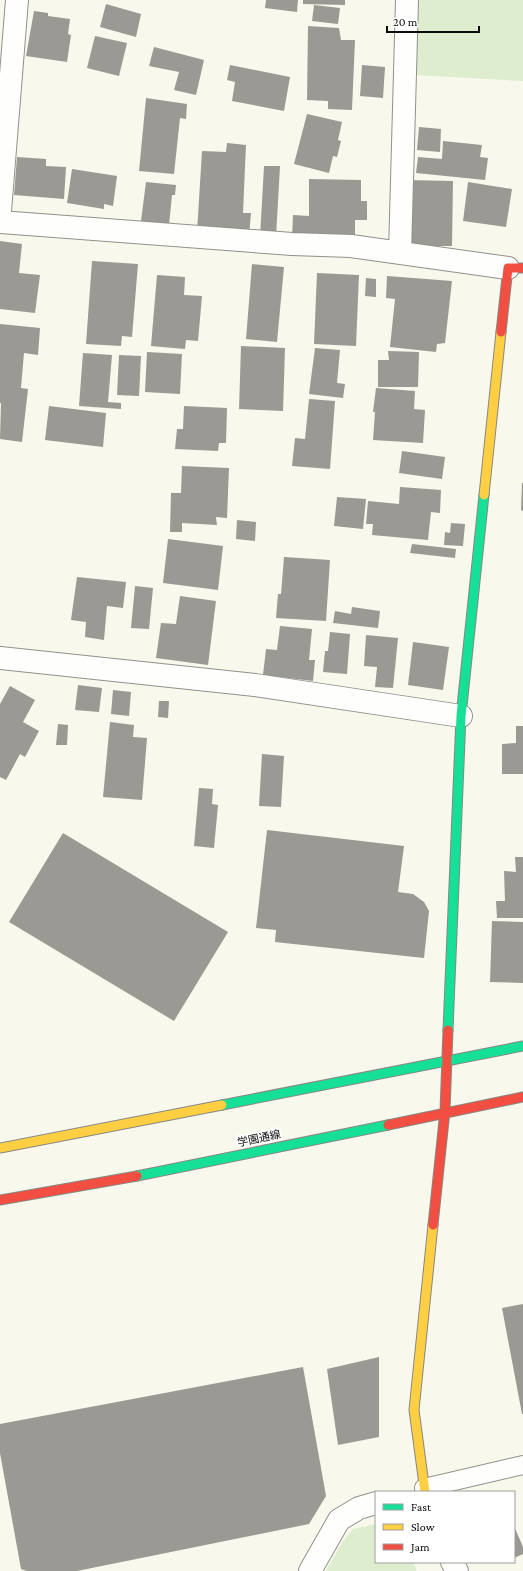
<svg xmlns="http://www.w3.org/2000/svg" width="523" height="1571" font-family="'Crimson Pro','Noto Sans JP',serif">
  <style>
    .green { fill: #deedce }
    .building { fill: #9a9993 }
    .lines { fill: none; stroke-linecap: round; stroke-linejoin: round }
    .lane-casing { stroke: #91918c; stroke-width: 20 }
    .street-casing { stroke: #91918c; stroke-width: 24 }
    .fast-casing { stroke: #888883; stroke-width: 11 }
    .slow-casing { stroke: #888883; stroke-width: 11 }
    .jam-casing { stroke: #888883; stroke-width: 11 }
    .lane { stroke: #fefefc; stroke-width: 18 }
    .street { stroke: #fefefc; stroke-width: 22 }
    .fast { stroke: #16e098; stroke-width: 9 }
    .slow { stroke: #ffcf43; stroke-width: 9 }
    .jam { stroke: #f24e42; stroke-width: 9 }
    .labels { text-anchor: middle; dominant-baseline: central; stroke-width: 4; stroke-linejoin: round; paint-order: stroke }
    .street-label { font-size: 11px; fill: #0a0a0a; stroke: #fff }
  </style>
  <rect width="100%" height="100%" fill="#f8f8ed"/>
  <path class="green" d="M414,0h109v81l-110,-6z
    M376,1524v38h37l4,9h-91l17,-30 10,-12z"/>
  <path class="building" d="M266,0h32l-1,12 -32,-4z
    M303,0h42v5l-42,-1z
    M106,4l35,10 -5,23 -36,-10z
    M314,5l26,3 -2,16 -26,-3z
    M34,11l14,2v3l22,3 -2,15 3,1 -4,27 -41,-6z
    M308,26l31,2 2,12h14l-3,70 -24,-1v-8l-21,-1z
    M95,36l32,7 -8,33 -32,-8z
    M154,47l50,13 -8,35 -22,-5 5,-18 -30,-6z
    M230,65l60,12 -6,34 -52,-10 3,-19 -8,-2z
    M362,65l23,2 -2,31 -23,-2z
    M146,98l41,6 -1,15 -6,-1 -6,56 -35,-3z
    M307,114l35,8 -4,18 3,1 -4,16 -4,-1 -4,17 -35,-9z
    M419,127l22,2 -1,23 -23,-2z
    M443,141l39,4 -2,12 8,1 -3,22 -69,-7 2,-16 24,2z
    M227,143l19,2 -3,68h8l-2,22 -52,-3 5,-81 24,1z
    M17,157l29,2v7l20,1 -2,32 -50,-4z
    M264,166h16l-4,71h-16z
    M72,169l45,7 -4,30 -9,-2v5l-37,-6z
    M309,179l52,1v21h6v19h-12v17l-63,2 1,-24 16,1z
    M406,180l47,1 -1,65h-47z
    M146,182l30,3 -1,10h-3l-3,30 -28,-4z
    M468,182l44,7 -6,38 -43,-6z
    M0,241l22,3 -3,29 21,2 -5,38 -35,-4z
    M92,261l46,3 -6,73 -10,-1 -1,10 -35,-2z
    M252,264l32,3 -7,75 -31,-3z
    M317,273l42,2 -3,71 -42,-2z
    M157,275l28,2 -1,18 18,1 -4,45 -12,-1 -1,9 -34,-3z
    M387,276l65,5 -7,62 -8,1 -1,8 -46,-5 5,-48 -9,-1z
    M366,278l10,1v18l-11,-1z
    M0,324l40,4 -2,27 -14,-2 -3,35 7,1 -6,53 -22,-3 1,-36h-1z
    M241,346l44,2 -2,63 -44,-2z
    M315,348l25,2 -3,33 8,1 -2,14 -34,-4z
    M388,351l31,1 -1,35h-40v-27h11z
    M147,352l35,2 -2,40 -35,-2z
    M83,353l29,2 -4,47 13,1v6l-42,-3z
    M119,355l22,1 -2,40 -22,-1z
    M376,388l39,3 -1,18 11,1 -2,33 -50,-3 2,-28h-2z
    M309,399l26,2 -5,68 -38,-3 3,-28 10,1z
    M49,406l57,7 -3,34 -58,-7z
    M184,406l43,2 -1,35h-7l-1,8 -43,-2 2,-20h6z
    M402,451l43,6 -3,22 -43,-6z
    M182,466l47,2 -2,50 -11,-1 1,8 -35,-2v9h-12l1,-39h10z
    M522,483h1v28l-2,-1z
    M400,487l41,3 -1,23 -9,-1 -3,28 -56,-5 1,-11h-7l2,-23 31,3z
    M337,497l29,2 -3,30 -29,-3z
    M237,520l19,2 -1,19 -19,-2z
    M451,523l14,1 -2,22 -19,-1 1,-13 5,1z
    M168,539l55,7 -5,44 -55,-7z
    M412,544l44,5 -1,9 -45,-5z
    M284,557l46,3 -4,61 -50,-3 2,-24h3z
    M77,577l49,5 -3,26 -16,-2 -3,34 -19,-3 1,-15 -15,-2z
    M135,586l18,2 -4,41 -18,-1z
    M180,596l36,5 -8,64 -52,-7 5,-35 15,1z
    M352,607l28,4 -2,17 -45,-5 2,-12 16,3z
    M280,626l32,3 -3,31h6l-2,21 -50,-6 3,-26 11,1z
    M330,632l20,2 -3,40 -24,-2 2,-21h3z
    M366,635l32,3 -5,50 -18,-1 2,-20 -13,-1z
    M413,642l36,5 -6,43 -35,-5z
    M78,685l24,3 -3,24 -24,-2z
    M10,686l25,14 -12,22 16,9 -14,26 -5,-3 -14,26 -6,-3v-73z
    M113,690l18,2 -2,24 -18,-2z
    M159,701h10l-1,17 -10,-1z
    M110,722l24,3 -1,12 14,1 -5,62 -39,-3z
    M58,724l10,1 -1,20h-11z
    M516,726h7v48h-21v-30l14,-1z
    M262,754l22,2 -3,51 -22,-1z
    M199,788l14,1 -1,15 6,1 -4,43 -20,-2z
    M267,830l137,16 -6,46 15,2 11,8 5,9 -5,47 -149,-16 1,-12 -20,-2z
    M63,833l165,99 -54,89 -165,-99z
    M515,857h8v61h-26l-1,-17h9l-1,-30 12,1z
    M492,921l31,1v61l-33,-1z
    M523,1304v110h-1l-20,-106z
    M379,1357v80l-41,8 -11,-76z
    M303,1367l23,129 -17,28 -232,47h-50l-6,-2 -21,-116v-29z
    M514,1526l9,21v7l-9,4z"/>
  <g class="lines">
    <defs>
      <path id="lane" d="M424,1488l99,-23"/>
      <path id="street" d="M0,211l17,-211
        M0,222l292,22 59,2 157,22
        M400,253l7,-253
        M0,658l255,27 206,31
        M452,1562l5,9
        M310,1571l29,-51 20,-12 17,-5"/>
      <path id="fast" d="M448,1030l13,-314 23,-221
        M222,1105l301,-59
        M137,1176l251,-51"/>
      <path id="slow" d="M484,495l17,-163
        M0,1148l222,-43
        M425,1492l-11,-82 19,-185"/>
      <path id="jam" d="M501,332l7,-64h15
        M388,1125l135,-28
        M0,1200l137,-24
        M433,1225l12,-114 3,-81"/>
    </defs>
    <use href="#lane" class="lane-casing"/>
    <use href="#street" class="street-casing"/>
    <use href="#fast" class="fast-casing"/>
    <use href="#slow" class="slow-casing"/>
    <use href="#jam" class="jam-casing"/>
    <use href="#lane" class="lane"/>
    <use href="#street" class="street"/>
    <use href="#fast" class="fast"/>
    <use href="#slow" class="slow"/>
    <use href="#jam" class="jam"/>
  </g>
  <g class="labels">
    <g class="street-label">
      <text transform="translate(259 1138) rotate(-12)">学園通線</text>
    </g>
  </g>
  <rect x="375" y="1491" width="140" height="72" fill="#ffffff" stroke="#9d9d9d"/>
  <rect x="383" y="1504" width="20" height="6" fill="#16e098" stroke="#9d9d9d"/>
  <text x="411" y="1511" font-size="12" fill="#0a0a0a">Fast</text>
  <rect x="383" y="1524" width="20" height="6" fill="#ffcf43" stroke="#9d9d9d"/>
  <text x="411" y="1531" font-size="12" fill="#0a0a0a">Slow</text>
  <rect x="383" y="1544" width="20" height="6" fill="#f24e42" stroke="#9d9d9d"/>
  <text x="411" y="1551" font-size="12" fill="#0a0a0a">Jam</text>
  <path d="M387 26v6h92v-6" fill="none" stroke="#0a0a0a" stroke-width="2"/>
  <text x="393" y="26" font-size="12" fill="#0a0a0a" stroke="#ffffff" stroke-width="3" paint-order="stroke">20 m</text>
</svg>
